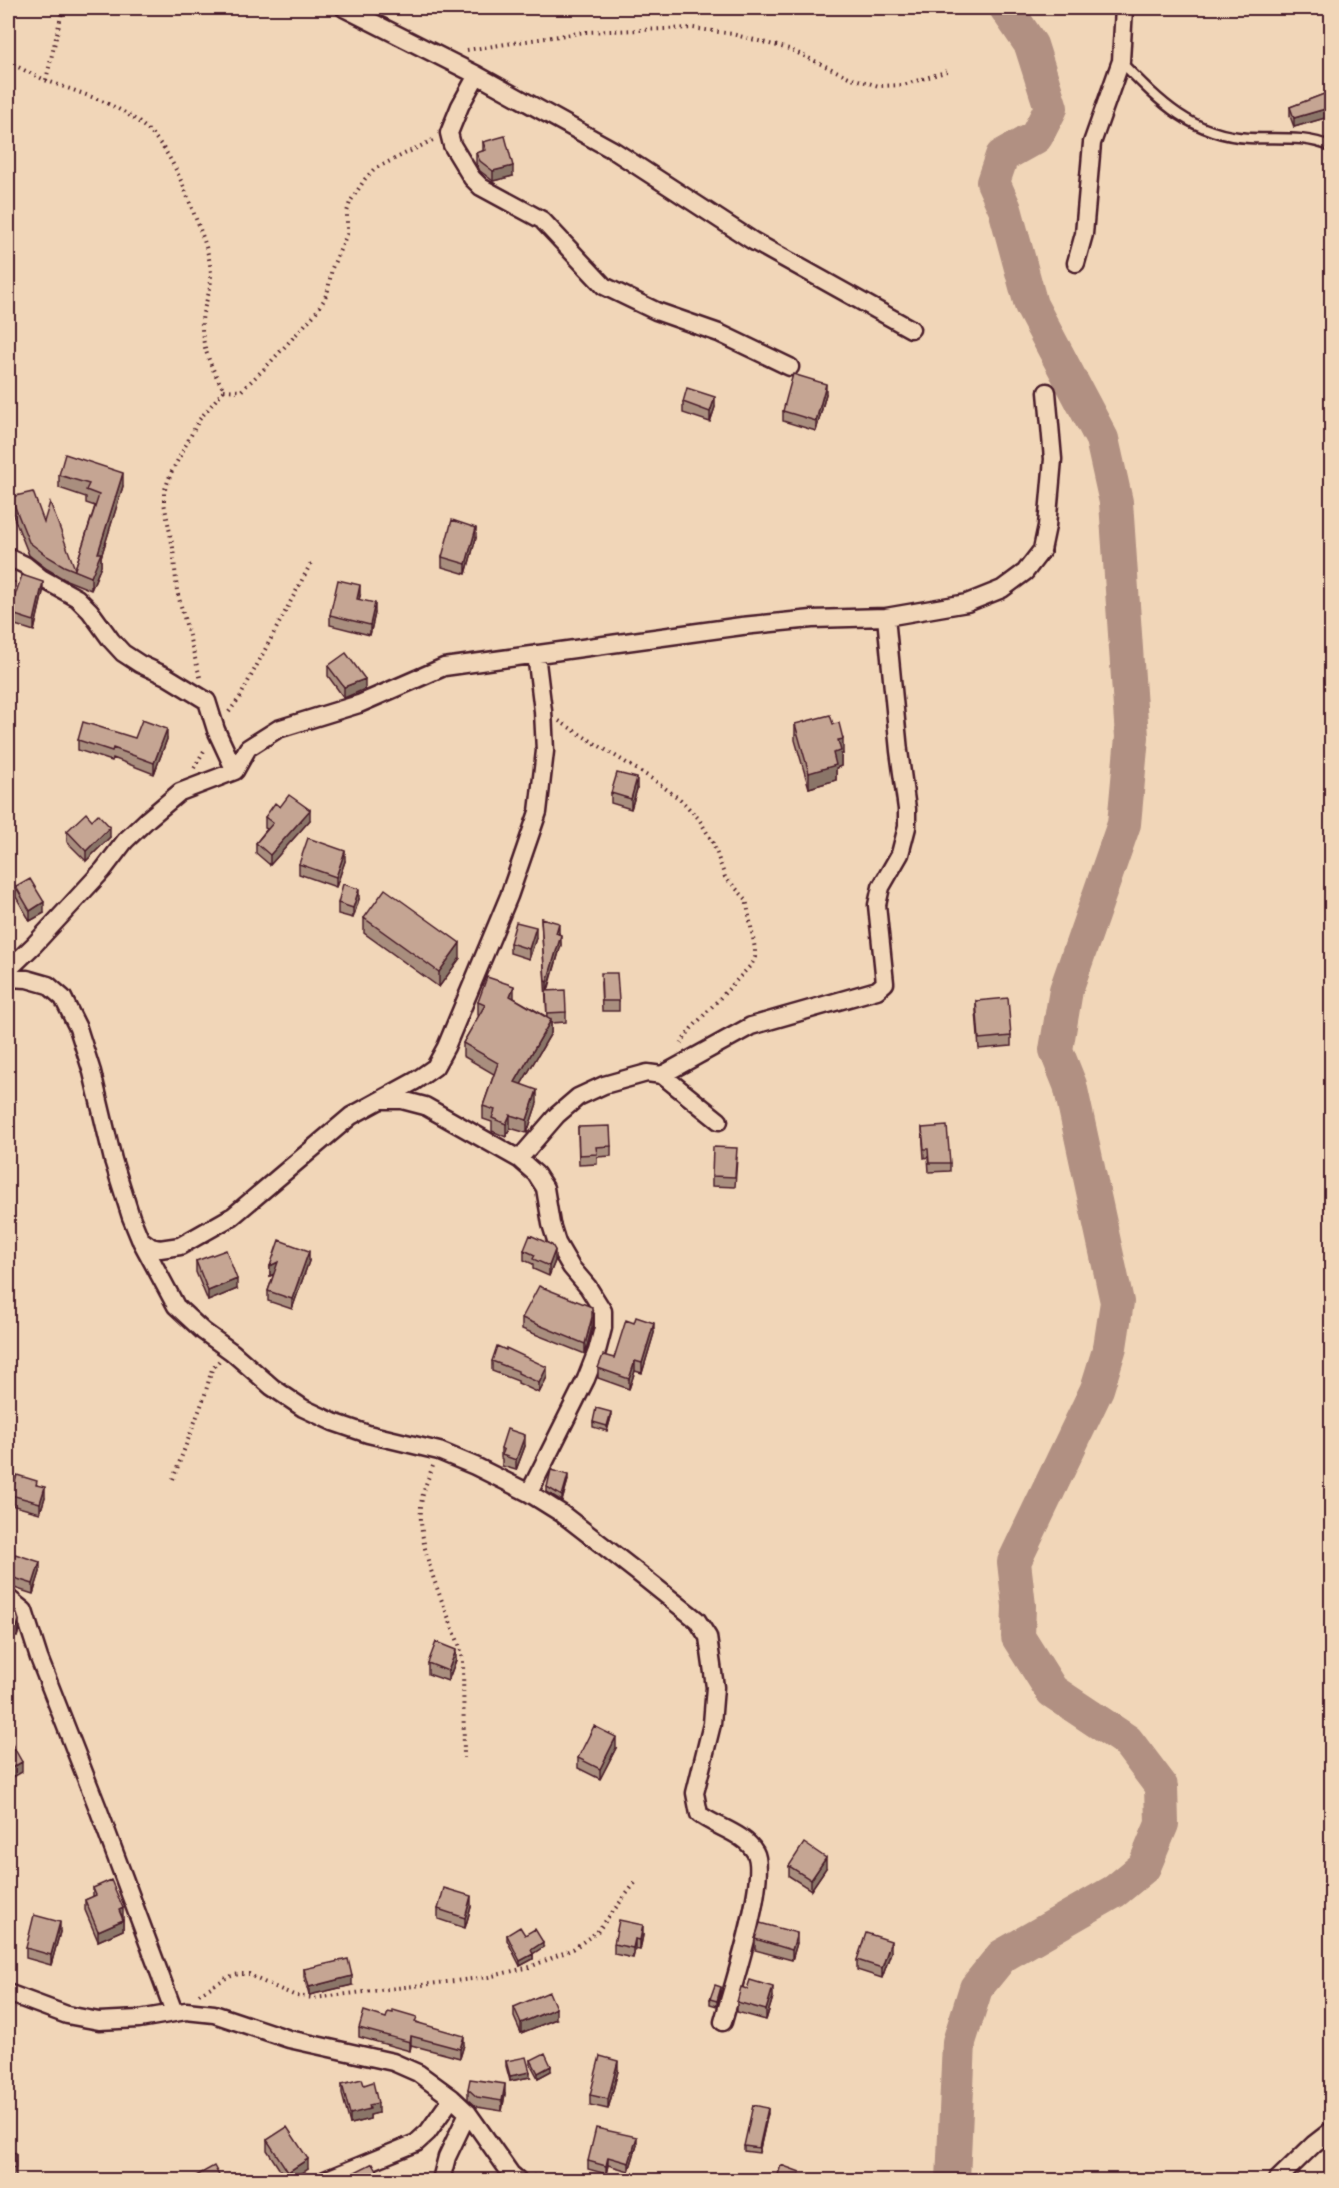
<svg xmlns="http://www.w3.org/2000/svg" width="1339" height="2188" font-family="'Shantell Sans',sans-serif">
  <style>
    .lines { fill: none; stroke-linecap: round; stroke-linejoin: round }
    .river { stroke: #b19082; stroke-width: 34 }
    .lane-casing { stroke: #4a1f2b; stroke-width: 13 }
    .street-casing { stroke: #4a1f2b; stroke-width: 21 }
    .path { stroke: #4a1f2b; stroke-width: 4; stroke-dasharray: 1.5 4.5; stroke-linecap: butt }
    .lane { stroke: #f1d6b8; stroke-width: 8 }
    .street { stroke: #f1d6b8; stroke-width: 16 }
    .wall { fill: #a98e7e; stroke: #4a1f2b; stroke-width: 1.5 }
    .shaded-wall { fill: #8a7467; stroke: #4a1f2b; stroke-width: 1.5 }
    .building { fill: #c5a593; stroke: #4a1f2b; stroke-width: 1.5 }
  </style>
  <rect width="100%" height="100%" fill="#f1d6b8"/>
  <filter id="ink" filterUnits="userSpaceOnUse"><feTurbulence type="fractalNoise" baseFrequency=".0167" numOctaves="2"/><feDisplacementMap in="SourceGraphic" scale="12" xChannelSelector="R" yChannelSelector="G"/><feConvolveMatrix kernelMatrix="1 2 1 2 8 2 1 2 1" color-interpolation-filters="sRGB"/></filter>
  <g filter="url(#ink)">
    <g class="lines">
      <path class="river" d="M953,2180l6,-138 17,-54 26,-32 113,-65 29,-24 18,-43 -1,-38 -34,-45 -75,-50 -34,-54 1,-31 -5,-44 83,-173 13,-42 7,-45 -47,-217 -14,-35 10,-60 58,-166 8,-87 -16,-235 -14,-63 -71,-134 -26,-96 -12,-27 9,-26 34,-19 15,-29 -20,-63 -25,-37"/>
      <defs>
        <path id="lane" d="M1121,62c38,39 70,73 128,76 28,1 56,-3 83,9"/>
        <path id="street" d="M344,8l133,67 136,75 140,91 158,88
          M477,75l-17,31 -11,27 3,12 20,33 9,9 61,33 62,66 52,25 63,22 71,34
          M1076,263l8,-29 8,-91 29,-82 3,-53
          M8,557l17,8 16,13 36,20 13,13 21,29 12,13 17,11 26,12 41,25 9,29 19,41
          M8,970l26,-25 69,-75 22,-29 23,-22 32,-27 55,-21 13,-23 30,-19 81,-25 85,-37 298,-41 70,-7 74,-2 81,-14 35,-14 23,-17 17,-22 5,-24 6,-67 -6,-67
          M8,978l19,1 21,6 15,13 15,30 14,44 21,88 18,57 9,22 36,67 27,25 29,21 40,35 31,21 30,14 35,12 71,17 36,15 54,27 32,20 76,59 60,48 11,17 7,50 -3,37 -17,69 4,21c17,13 45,19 56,38 14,24 -24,140 -32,170
          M662,1075l89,-49 126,-36 8,-7 -8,-78 4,-18 19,-33 7,-27v-18l-8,-58 -13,-134
          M381,1100h21l23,6 94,53 17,15 9,14 6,36 6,19 14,24 17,20 15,24v17l-6,23 -11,28 -57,114
          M519,1159l38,-44 21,-18 26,-12 43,-12 15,2 57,46
          M140,1239l11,8 9,2 20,-3 53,-30 118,-100 64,-35 20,-14 11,-20 63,-151 29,-84 7,-61 -2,-40 -7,-57
          M8,1598l16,13 15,47 60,153 75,201
          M8,1993l59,22 32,6 40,-2 47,-8 28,3 75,25 104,23 25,11 34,25 16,15 43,61 7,6
          M325,2180l91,-37 12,-11 24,-34
          M441,2180l6,-23 21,-44
          M1277,2180l37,-36 18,-14"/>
      </defs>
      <use href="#lane" class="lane-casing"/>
      <use href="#street" class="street-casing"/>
      <path class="path" d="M467,50l118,-18 108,-4 39,6 57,15 62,29 28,8 24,-1 45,-14
        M8,62c12,6 24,12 37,18 36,14 76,23 105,52 21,21 33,52 43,79 8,21 18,44 18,66 0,13 -5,24 -8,36 -5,27 8,55 21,77l-25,30 -28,53 -7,19v11l9,45 4,43 23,86
        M46,80l17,-72
        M224,390l17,1 24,-23 49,-53 10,-15 4,-10 4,-22 15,-34v-22l3,-10 15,-23 9,-10 59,-29
        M8,593l8,-15
        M229,712l11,-15 71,-134
        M559,721l95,59 27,20 18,19 14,24 12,34 21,22 9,50v8l-3,7 -61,65 -10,14
        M194,768l11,-19
        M433,1466c-5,13 -11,26 -12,40 -3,46 23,98 39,141l3,13 1,98
        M173,1479l31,-81 8,-29 7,-8
        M199,1994l29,-17 11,-3h10l8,5 39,17 18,2 174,-21 42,-10 43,-18 24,-17 38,-49
        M533,2176l111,4"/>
      <use href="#lane" class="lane"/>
      <use href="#street" class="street"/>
    </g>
    <path class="wall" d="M1332,70v19l-3,-8v-10z
      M1332,91v25l-38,11 -4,-11v-9z
      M483,142l30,34 -20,5 -13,-10 -4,-8v-10l7,-2z
      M826,394l-10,37 -33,-10v-10z
      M683,402l32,5 -5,15 -27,-9z
      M59,475l64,11 -22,71v9l-10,24 -27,-11 -17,-10 -18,-14 -18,-45v-13l33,25 31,47 20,-63 -9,-3v-6l-27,-9z
      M476,538l-10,36 -24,-7v-10z
      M43,592l-9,39 -25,-8v-10z
      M360,596l-1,3 16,14 -5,22 -40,-10v-10z
      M328,666l37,23 -21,9 -16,-22z
      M795,724h38l10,30h-2v12l-5,2v12l-27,8 -14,-48z
      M135,738l32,1 -13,35 -41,-16 -1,3 -34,-11v-10z
      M637,789l-6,20 -20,-6v-10z
      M280,807l30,13 -40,45 -14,-12v-10l11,-14 -2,-1v-11z
      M92,820l18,17 -24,24 -19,-19v-11z
      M345,861l-9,26 -37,-13v-10z
      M16,887l28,26 -14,8 -14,-24z
      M359,899l-6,19 -15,-4v-11z
      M364,918l96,40 -21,29 -75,-54z
      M541,918l18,15 2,12 -13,46 18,21v10l-15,1v10l-30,51 16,19 -10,30 -17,-5 -4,9 -14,-6v-9l-9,-3v-13l11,-32 -31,-18v-13l16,-27 -1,-1v-13l36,-4 33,19z
      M536,938l-7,21 -19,-6v-10z
      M601,983l18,18v10h-17z
      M976,1001l35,35v10l-32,3 -3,-38z
      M578,1127l33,19v10l-14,1v7l-18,1z
      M922,1128l28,35v8l-21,1 -1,-15 -4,1z
      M737,1158l-2,29 -23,-1v-10z
      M524,1250l31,11 -6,15 -16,-7v-5l-9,-4z
      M196,1261l41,28 -29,12 -12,-29z
      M309,1261l-17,48 -24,-8v-10l6,-17 -4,2v-10z
      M522,1318l70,9 -7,27 -63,-25z
      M654,1333l-12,40 -7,-2 -6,18 -31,-11v-10z
      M506,1350l41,27 -8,16 -21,-10v-2l-26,-10v-10z
      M611,1417l-4,14 -14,-4v-5z
      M525,1446l-9,24 -14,-4v-7l-1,-1v-10z
      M568,1480l-6,21 -15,-9v-5z
      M37,1485l8,12 -5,16 -29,-8v-10z
      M40,1572l-7,22 -25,-8v-10z
      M8,1609l11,21 -2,7 -9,-2z
      M456,1660l-8,21 -20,-7v-11z
      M616,1748l-16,31 -22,-11v-10z
      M789,1866l37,2 -15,22 -22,-14z
      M93,1888l30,30v12l-25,11 -13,-31v-10l8,-3z
      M471,1907l-6,21 -27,-9v-10z
      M60,1932l-9,33 -25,-7v-10z
      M507,1935l36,12 -10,6v6l-13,7 -13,-26z
      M643,1935l-3,15 -5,-1 -2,9 -19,-4v-10z
      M755,1939l42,4 -5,17 -37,-10z
      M891,1952l-9,26 -25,-8v-10z
      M304,1969l48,16 -43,10 -5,-18z
      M747,1989l26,8 -7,23 -29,-8v-10z
      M721,1992l-4,14 -7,-2v-5z
      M514,2007l42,12 -35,14 -7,-16z
      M386,2018l31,4 47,23 -4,13 -49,-13 -1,6 -51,-14v-9z
      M531,2060l20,11 -13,7 -7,-13z
      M506,2061l24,16 -20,4 -4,-15z
      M618,2071l-10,38 -18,-4v-10z
      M342,2084l22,1 14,28 -8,2v4l-20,5 -8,-30z
      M468,2089l37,5 -3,17 -25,-4 -9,-8z
      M768,2113l-9,40 -15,-2v-5z
      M267,2140l41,29 -18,12h-3l-20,-31z
      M637,2145l-8,26 -21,-6 -2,9 -18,-5v-8z
      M8,2151l8,2v25l-8,-1z"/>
    <path class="shaded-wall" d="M1332,107v9l-38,11v-9z
      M513,166v10l-20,5v-10z
      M826,384v10l-10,37v-10z
      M715,397v10l-5,15v-10z
      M123,473v13l-22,71v9l-10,24v-13l7,-24z
      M476,528v10l-10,36v-10z
      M43,582v10l-9,39v-10z
      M360,585v11l-3,13v-10z
      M375,603v10l-5,22v-10z
      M365,679v10l-21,9v-11z
      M167,729v10l-13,35v-11z
      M843,739v15h-2v12l-5,2v12l-27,8v-15l24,-20 5,-13z
      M9,756v10l-1,5v-10z
      M637,778v11l-6,20v-10z
      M310,810v10l-40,45v-10z
      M110,827v10l-24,24v-10z
      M345,851v10l-9,26v-10z
      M359,889v10l-6,19v-10z
      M44,902v11l-14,8v-10z
      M559,923v10l-3,10v-10z
      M536,927v11l-7,21v-10z
      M561,935v10l-14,47v-10z
      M460,943v15l-21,29v-15z
      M514,986v13l-4,-3z
      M551,1020v13l-36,62v-13z
      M537,1090v13l-10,30v-13z
      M510,1115v13l-4,9v-13z
      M555,1250v11l-6,15v-10z
      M309,1251v10l-17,48v-10z
      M278,1262v10l-8,4v-10z
      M237,1279v10l-29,12v-10z
      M592,1317v10l-7,27v-10z
      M654,1323v10l-12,40v-10z
      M635,1361v10l-6,18v-10z
      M547,1367v10l-8,16v-10z
      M611,1412v5l-4,14v-5z
      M525,1435v11l-9,24v-10z
      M568,1475v5l-6,21v-5z
      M45,1487v10l-5,16v-10z
      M40,1562v10l-7,22v-10z
      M19,1620v10l-2,7v-10z
      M456,1650v10l-8,21v-10z
      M616,1737v11l-16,31v-10z
      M22,1762v10l-14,8v-10z
      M826,1858v10l-15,22v-10z
      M471,1896v11l-6,21v-10z
      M123,1908v10l-4,-8z
      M123,1920v10l-25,11v-10z
      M60,1922v10l-9,33v-10z
      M643,1925v10l-3,15v-10z
      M797,1933v10l-5,17v-10z
      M635,1939v10l-2,9v-10z
      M891,1941v11l-9,26v-10z
      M543,1942v5l-12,8v-5z
      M533,1954v5l-13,7v-5z
      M352,1976v9l-43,10v-8z
      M721,1987v5l-4,14v-5z
      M773,1987v10l-7,23v-10z
      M556,2008v11l-35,14v-10z
      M411,2036v9l-1,6v-9z
      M464,2036v9l-4,13v-9z
      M618,2061v10l-10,38v-10z
      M551,2066v5l-13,7v-5z
      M530,2072v5l-20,4v-5z
      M505,2084v10l-3,17v-10z
      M378,2103v10l-8,2v4l-20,5v-10l19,-9z
      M768,2108v5l-9,40v-5z
      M637,2137v8l-8,26v-8z
      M608,2157v8l-2,9v-8z
      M308,2159v10l-18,12h-2v-9z"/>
    <path class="building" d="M1332,70v10l-3,-9z
      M1332,91v16l-38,11 -4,-11z
      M505,136l8,30 -20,5 -13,-10 -4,-8 10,-3 -3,-8z
      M793,374l33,10 -10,37 -33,-10z
      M687,388l28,9 -5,15 -27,-10z
      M65,454l58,19 -25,80h3l-10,24 -27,-11 -17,-10 -18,-14 -18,-45 22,-5 11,30 6,-20 25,67 24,-74 -13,-5 3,-6 -30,-9z
      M452,520l24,8 -10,36 -24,-7z
      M22,575l21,7 -9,39 -25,-8z
      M338,580l22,5 -3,14 18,4 -5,22 -40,-10z
      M346,653l19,26 -21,8 -16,-21z
      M830,715l3,9 6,-1 4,16 -5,1 3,11 -8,2 3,12 -27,8 -14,-49z
      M142,720l25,9 -13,34 -41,-15 -1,3 -34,-11 5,-18 52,16z
      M617,773l20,5 -6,21 -20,-6z
      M289,795l21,15 -40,45 -14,-12 17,-20 -8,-6 10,-14 5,4z
      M86,813l6,7 6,-6 12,13 -24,24 -19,-20z
      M308,838l37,13 -9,26 -37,-13z
      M30,879l14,23 -14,9 -14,-24z
      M343,884l16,5 -6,19 -15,-5z
      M385,889l75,54 -21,29 -75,-54z
      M541,918l18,5 -3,10 5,2 -14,47 -2,-1z
      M516,922l20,5 -7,22 -19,-6z
      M601,973h16l2,28h-17z
      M487,977l27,9 -4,10 41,24 -36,62 22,8 -10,30 -17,-5 -4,9 -14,-6 3,-8 -12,-4 15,-43 -35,-20 22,-38 -7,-3z
      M565,990l1,22 -19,1 -1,-22z
      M1008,998l3,38 -32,3 -3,-38z
      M610,1126l1,20 -15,1 1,7 -18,1 -1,-28z
      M947,1126l3,37h-21l-1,-14h-4l-2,-21z
      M713,1147l24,1 -2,29 -23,-1z
      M530,1235l22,10 3,5 -6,16 -16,-7 2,-4 -11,-5z
      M279,1240l30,11 -17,48 -24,-8 10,-29 -8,4z
      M226,1250l11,29 -29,12 -12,-30z
      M539,1286l53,21v10l-7,27 -63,-26z
      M636,1317l18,6 -12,40 -7,-2 -6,18 -31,-11 5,-13 11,3 12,-38 8,3z
      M497,1346l9,4v-2l41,19 -8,16 -21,-10v-2l-26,-10z
      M596,1408l15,4 -4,14 -14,-4z
      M507,1429l18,6 -9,25 -14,-5 2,-5 -3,-2z
      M551,1470l17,5 -6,21 -15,-9z
      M17,1475l20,6 -1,4 9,2 -5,16 -29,-8z
      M15,1554l25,8 -7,22 -25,-8z
      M8,1609l8,2 3,9 -2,7 -9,-2z
      M436,1642l20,8 -8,21 -20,-8z
      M594,1726l22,11 -16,32 -22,-11z
      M8,1737l14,25 -14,8z
      M804,1843l22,15 -15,22 -22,-14z
      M111,1880l12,28 -4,2 4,10 -25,11 -13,-31 11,-5 -3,-7z
      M444,1888l27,8 -6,22 -27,-9z
      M34,1915l26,7 -9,33 -25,-7z
      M619,1920l24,5 -3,15 -5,-1 -2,9 -19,-4z
      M760,1923l37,10 -5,17 -37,-11z
      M520,1927l5,8 10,-6 8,13 -12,8 2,4 -13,7 -13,-26z
      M866,1933l25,8 -9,27 -25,-8z
      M348,1959l4,17 -43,11 -5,-18z
      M750,1980l23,7 -7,23 -29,-8 4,-15 6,2z
      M715,1985l6,2 -4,14 -7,-2z
      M549,1992l7,16 -35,15 -7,-16z
      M393,2010l24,7 -2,5 49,14 -4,13 -49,-13 -1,6 -51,-14 5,-17 22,7 2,-6 5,1z
      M545,2053l6,13 -13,7 -7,-13z
      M600,2056l18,5 -10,38 -18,-4z
      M526,2057l4,15 -20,4 -4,-15z
      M362,2079l2,6 9,-3 5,21 -9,2 1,4 -20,5 -8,-30z
      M470,2079l35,5 -3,17 -25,-4 -9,-8z
      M753,2105l15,3 -9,40 -15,-2z
      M287,2127l21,32 -20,13 -21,-32z
      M596,2128l41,9 -8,26 -21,-6 -2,9 -18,-5z
      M8,2151l8,2v15l-8,-1z
      M373,2163l9,16 -3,2h-25l-3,-7z
      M781,2165l19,7 -3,9h-21z
      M214,2166l7,13 -2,2h-32z"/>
  </g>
  <rect width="1339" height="2188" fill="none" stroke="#f1d6b8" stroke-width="30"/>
  <rect x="15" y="15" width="1309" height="2158" fill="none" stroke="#4a1f2b" stroke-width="2" filter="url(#ink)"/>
</svg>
